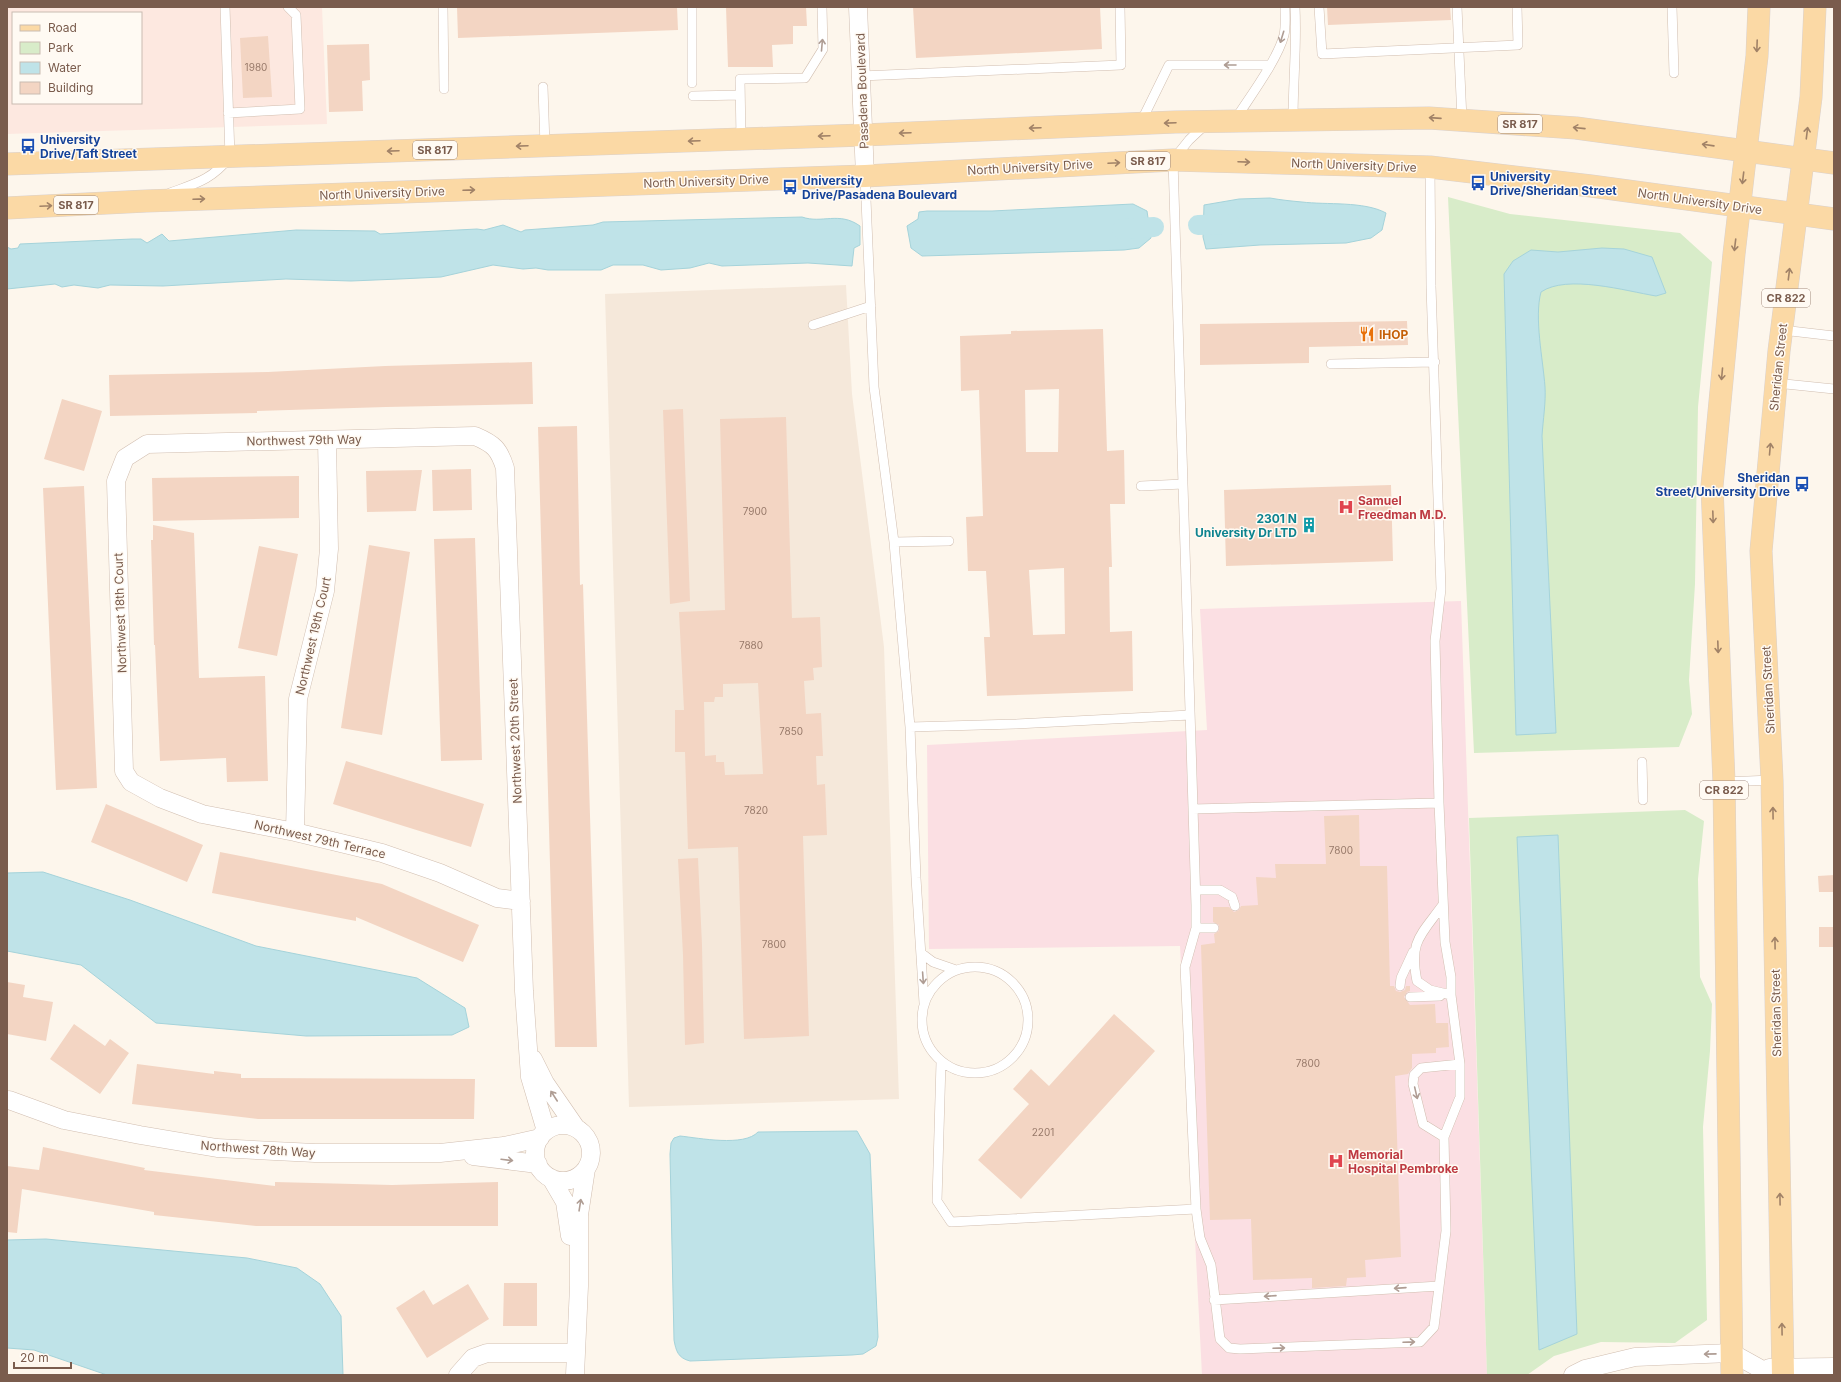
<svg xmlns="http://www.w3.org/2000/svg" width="1841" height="1382" font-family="Inter,sans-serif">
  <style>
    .residential { fill: #f5e8da }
    .commercial { fill: #fde8e0; fill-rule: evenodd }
    .medical { fill: #fbdfe3 }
    .green { fill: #d8ecc9 }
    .water { fill: #bfe3e8; stroke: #a5d3da }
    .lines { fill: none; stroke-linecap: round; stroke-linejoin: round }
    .canal { stroke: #bfe3e8; stroke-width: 20 }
    .building { fill: #f3d5c3; fill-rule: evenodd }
    .service-casing { stroke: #d1beb0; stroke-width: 10 }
    .minor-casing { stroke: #d1beb0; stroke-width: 19 }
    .primary-casing { stroke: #dad1cd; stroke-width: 23 }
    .service { stroke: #fff; stroke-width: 9 }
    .minor { stroke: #fff; stroke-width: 18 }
    .primary { stroke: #fbd9a5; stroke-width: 22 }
    .oneway { stroke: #af9d94 }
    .oneway2 { stroke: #a18267 }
    .labels { text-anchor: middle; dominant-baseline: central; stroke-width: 3; stroke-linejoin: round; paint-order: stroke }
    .number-label { font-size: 10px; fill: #987a6a }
    .shield { fill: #fffaf3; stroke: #a28b7f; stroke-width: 1 }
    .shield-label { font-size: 11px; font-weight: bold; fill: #7a5c4d }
    .street-label { font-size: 12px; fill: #7a5c4d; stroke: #fffaf3 }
    .transit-label { font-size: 12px; font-weight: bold; fill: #164399; stroke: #fffaf3; text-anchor: start }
    .food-label { font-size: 12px; font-weight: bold; fill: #c56008; stroke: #fffaf3; text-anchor: start }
    .health-label { font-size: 12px; font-weight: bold; fill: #be3a42; stroke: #fffaf3; text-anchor: start }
    .culture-label { font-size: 12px; font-weight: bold; fill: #0d838f; stroke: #fffaf3; text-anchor: end }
  </style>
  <rect width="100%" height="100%" fill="#fdf6ec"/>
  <path class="residential" d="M846,285l6,109 32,253 15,452 -270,8 -24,-813z"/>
  <path class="commercial" d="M7,7h315l5,117 -320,10zM13,13h128v90h-128z"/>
  <path class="medical" d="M1461,601l26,773 -285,1 -22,-429 -251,3 -2,-204 280,-15 -7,-121z"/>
  <path class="green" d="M1448,197l62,17 170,19 32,29 -14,145 -3,177 -6,96 3,34 -13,33 -205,6z
    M1685,810l19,11 -6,58 2,98 12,27 -2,47 -7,76 4,193 -32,23 -74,-1 -47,14 -27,19h-40l-18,-557z"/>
  <path class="water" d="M1270,198c11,2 21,3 32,4 24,3 62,-1 84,11l-4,17 -11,8 -25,5 -86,2 -54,4 -3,-12 1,-32 35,-6z
    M1133,204l14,7 4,27 -12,10 -15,2 -202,6 -11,-8 -4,-22 11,-7 1,-7 8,-1h65z
    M802,217c20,7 37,-6 58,9v19l-6,3 -2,18 -44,-3 -86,3 -13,-3 -19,5 -29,2 -18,-5h-30l-12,5h-53l-12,-2 -13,1 -30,-4 -52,12 -42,2 -48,2 -65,-2 -123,7 -53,-1 -12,3 -24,-3 -12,2 -7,-3 -48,5v-42l4,2 7,-1 2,-4 112,-5h9l6,4 15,-9 7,7 127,-11 79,1 5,3 97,-5 7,1 19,-5 18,7 4,-2 68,-5 10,-3z
    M1602,248l22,1 28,8 14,36 -10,3c-30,-5 -89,-22 -115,-4 -7,26 2,67 4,95 1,15 -2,33 -3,49l14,297 -40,2 -12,-461 9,-13 18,-11 27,2z
    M1558,835l19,499 -38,16 -22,-513z
    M43,872l87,28 126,46 161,32 48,30 4,19 -17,8 -146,1 -150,-13 -75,-58 -74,-14v-78z
    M857,1131l13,23 8,183 -2,9 -13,8 -11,1 -162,6c-12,-3 -14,-10 -16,-21l-4,-186 1,-11 3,-5 6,-2c19,2 64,11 78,-4z
    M46,1239l201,19 50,10 23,16 21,32 2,59h-236l-73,-25 -27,-2v-108z"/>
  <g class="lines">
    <path class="canal" d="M1198,225l32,-1
      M1122,229l32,-2"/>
  </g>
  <path class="building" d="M457,7h220l1,23 -220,8z
    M726,7h80l1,19h-14v18l-21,1 1,22h-45z
    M913,7h187l2,42 -186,9z
    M1327,7h123l1,13 -123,5z
    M268,36l4,61 -29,1 -3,-60z
    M369,44l1,36 -8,1 1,30 -34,1 -2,-67z
    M1407,321l1,24 -99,2v16l-109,2v-41z
    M1103,329l4,122 17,-1 1,54h-15l2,63h-3l1,65 22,-1 1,60 -146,5 -3,-59h6l-4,-66h-18l-2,-54 17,-1 -4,-126 -18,1 -1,-55 51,-2v-3zM1059,389l-1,63h-32l-1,-62zM1064,568l1,66 -32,1 -4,-65z
    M532,362l1,42 -147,3 -129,4v2l-147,3 -1,-41 159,-3 117,-6z
    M62,399l40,12 -18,60 -40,-12z
    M683,409l7,192 -20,3 -7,-194z
    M786,417l6,201 28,-1 2,50 -9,1 1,12 -10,1 2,33 15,-1 2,43h-7l1,29 8,-1 2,51 -24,1 6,200 -65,3 -6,-192 -50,2 -3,-97h-10v-42h9l-5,-98 46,-2 -5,-191zM758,683l5,91 -38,1 -1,-13h-8v-7l-11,1 -1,-54h10l1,-5h8v-13z
    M577,426l3,159 3,-1 14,463h-42l-17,-620z
    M471,469l1,41 -39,1 -1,-41z
    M422,470l-6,41 -49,1 -1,-41z
    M299,476v42l-146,3 -1,-43z
    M1391,485l2,76 -167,5 -2,-76z
    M84,486l13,302 -41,2 -13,-302z
    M153,525l41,8 5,145 66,-2 3,105 -41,1 -1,-24 -66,3 -5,-116h-1l-3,-105h2z
    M475,538l7,222 -41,1 -7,-222z
    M369,545l41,7 -28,183 -41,-7z
    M259,546l39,8 -21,102 -39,-8z
    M346,761l138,43 -13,43 -138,-43z
    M106,804l97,41 -16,37 -96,-40z
    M1359,815l1,51h27l3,120h4l2,5 4,1 5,-2 1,-4h4v5l-3,1 -3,5 6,8 25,-1 1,19h12l1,24 -13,1v5l-24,1v14l-4,6 -13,2 6,181 -36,3 1,17 -19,1 -1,8 -34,2v-10l-59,2 -2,-61 -41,1 -9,-275 14,-2 -1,-9 5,-3v-6l-6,-3v-15h16l5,5 5,-2 2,-4 17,-1 -2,-28 20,1 -1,-14h51l-2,-48z
    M220,852l162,32 97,41 -16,37 -107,-45v4l-144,-28z
    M698,858l4,87 2,98 -19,2 -2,-90 -5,-96z
    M1834,875v17h-15l-1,-16z
    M1819,927h15v20h-15z
    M7,982l18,3 -2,12 30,5 -7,39 -39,-7z
    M1114,1014l41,37 -134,148 -43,-39 51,-56 -16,-15 18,-20 18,17z
    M74,1024l31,22 5,-7 19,14 -29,41 -50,-35z
    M137,1064l77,10v-3l27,3v4l234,1 -1,40h-216l-126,-15z
    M43,1147l102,21 -1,2 131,16v-4l117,3 106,-3v44h-242l-102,-11v-3l-132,-23 -5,44 -10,-1v-66l32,4z
    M504,1283h33v43h-34z
    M468,1284l21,35 -62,39 -31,-50 28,-18 9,15z"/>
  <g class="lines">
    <defs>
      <path id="service" d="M443,7l1,82
        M692,7v76
        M1319,7l3,47 196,-9 -1,-38
        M1457,7l5,113
        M1672,7l2,66
        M861,76l260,-11 -1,-58
        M543,87l2,59
        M693,96l47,-1
        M228,113l72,-4 -4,-94 -8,-8
        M1235,120c14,-22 43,-61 49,-85 2,-9 1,-19 1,-28
        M1293,120c0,-38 4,-75 2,-113
        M1141,122l28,-57h100
        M1206,124l-17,16 -16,20 23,745v23l-11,39 11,242 4,29 11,27 9,74 9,9 11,1 180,-7 14,-15 12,-96 -2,-94 16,-40v-33l-9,-69v-18l-6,-35 -6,-139 -4,-162 6,-52 -10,-303 -1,-119
        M741,139l-1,-60 65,-1 18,-29 -1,-42
        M865,176l9,211 20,155 16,185 6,151 8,125
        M170,193c27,-10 41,-13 60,-36l-5,-150
        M813,325l58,-19
        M1782,330l52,6
        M1331,364l104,-2
        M1776,383l58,6
        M1141,486l42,-2
        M894,542l55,-1
        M910,727l106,-3 174,-9
        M1642,762l1,38
        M1724,782l48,-2
        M1193,809l246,-6
        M1196,890h24l12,7 3,9
        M1442,906c-22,30 -33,36 -25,75l13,9 21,5
        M1196,928h18
        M921,953l12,9 23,8
        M922 1020a53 53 0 1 1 106 0a53 53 0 1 1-106 0Z
        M1400,986l1,-8 12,-26
        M1410,997l30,-1
        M941,1062l-4,139 14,21 245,-13
        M1444,1137l-21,-13 -10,-40 1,-9 7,-7 39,-4
        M1214,1300l225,-14"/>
      <path id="minor" d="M858,7l7,169
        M295,832l3,-133 27,-108 4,-42 -2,-109
        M521,901l-24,-3 -57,-25 -58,-20 -87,-21 -93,-18 -42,-16 -29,-16 -7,-11 -8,-290 9,-23 22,-14 328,-8c19,8 24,13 30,32l19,523 6,86 16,54
        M533,1059l12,24 31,45
        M9,1100l55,20 76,15 77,13 98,5h125l64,-7 36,-8
        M535 1153a28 28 0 1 1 56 0a28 28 0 1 1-56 0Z
        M473,1156l65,8
        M551,1178l14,24 5,34
        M1769,1368l65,-1
        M458,1375l15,-17 14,-5h88
        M575,1375l4,-89v-71l7,-46
        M1573,1375l12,-6 50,-12 70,-3 27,-1 27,15"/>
      <path id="primary" d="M7,164l856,-29 312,-13 254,-4 147,10 258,35
        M7,208l139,-7 719,-25 308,-16 257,7 161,19 243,33
        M1732,1375l-8,-593 -12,-296 22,-232 23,-198 2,-49
        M1783,1375l-11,-595 -11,-229 18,-200 32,-254 4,-90"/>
    </defs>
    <use href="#service" class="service-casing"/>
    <use href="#minor" class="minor-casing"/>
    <use href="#primary" class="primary-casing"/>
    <use href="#service" class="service"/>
    <use href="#minor" class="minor"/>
    <use href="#primary" class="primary"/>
  </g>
  <defs><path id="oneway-shaft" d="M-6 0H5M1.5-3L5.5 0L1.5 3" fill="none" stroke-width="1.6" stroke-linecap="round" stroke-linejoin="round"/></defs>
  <g class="oneway">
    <use href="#oneway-shaft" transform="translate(1282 37) rotate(107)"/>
    <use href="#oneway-shaft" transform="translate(822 45) rotate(-85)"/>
    <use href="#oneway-shaft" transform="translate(1230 65) rotate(180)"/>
    <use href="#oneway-shaft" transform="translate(923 978) rotate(86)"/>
    <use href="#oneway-shaft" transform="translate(1416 1093) rotate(77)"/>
    <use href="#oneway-shaft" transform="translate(554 1096) rotate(-123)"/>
    <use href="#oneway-shaft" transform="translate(507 1160) rotate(7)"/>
    <use href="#oneway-shaft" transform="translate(580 1205) rotate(-81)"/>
    <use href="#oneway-shaft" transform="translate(1400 1288) rotate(176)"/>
    <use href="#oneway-shaft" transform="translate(1270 1296) rotate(176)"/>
    <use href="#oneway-shaft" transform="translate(1409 1342) rotate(-2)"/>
    <use href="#oneway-shaft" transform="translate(1279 1348) rotate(-2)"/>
    <use href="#oneway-shaft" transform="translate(1710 1354) rotate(179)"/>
  </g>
  <g class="oneway2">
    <use href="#oneway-shaft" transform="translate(1757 46) rotate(92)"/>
    <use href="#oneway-shaft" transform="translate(1435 118) rotate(-176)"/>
    <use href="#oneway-shaft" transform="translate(1170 123) rotate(178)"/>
    <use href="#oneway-shaft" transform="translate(1035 128) rotate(178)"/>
    <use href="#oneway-shaft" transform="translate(1579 128) rotate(-174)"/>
    <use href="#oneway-shaft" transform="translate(905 133) rotate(178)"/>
    <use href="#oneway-shaft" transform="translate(1807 133) rotate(-83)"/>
    <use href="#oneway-shaft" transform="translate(824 136) rotate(178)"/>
    <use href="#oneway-shaft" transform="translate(694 141) rotate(178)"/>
    <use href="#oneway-shaft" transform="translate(1708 145) rotate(-172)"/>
    <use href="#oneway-shaft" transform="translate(522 146) rotate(178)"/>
    <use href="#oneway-shaft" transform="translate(393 151) rotate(178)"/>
    <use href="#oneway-shaft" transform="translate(1244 162) rotate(2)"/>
    <use href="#oneway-shaft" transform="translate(1114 163) rotate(-3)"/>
    <use href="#oneway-shaft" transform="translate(1743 178) rotate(97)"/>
    <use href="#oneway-shaft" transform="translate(469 190) rotate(-2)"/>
    <use href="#oneway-shaft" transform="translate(199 199) rotate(-2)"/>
    <use href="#oneway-shaft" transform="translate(46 206) rotate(-3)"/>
    <use href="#oneway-shaft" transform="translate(1735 245) rotate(97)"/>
    <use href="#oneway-shaft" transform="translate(1789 274) rotate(-83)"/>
    <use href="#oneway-shaft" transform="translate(1722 374) rotate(95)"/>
    <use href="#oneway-shaft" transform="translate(1770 449) rotate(-85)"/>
    <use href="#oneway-shaft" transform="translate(1713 517) rotate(88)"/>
    <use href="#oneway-shaft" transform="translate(1718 647) rotate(88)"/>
    <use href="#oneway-shaft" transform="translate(1773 813) rotate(-91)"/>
    <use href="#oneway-shaft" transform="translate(1775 943) rotate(-91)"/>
    <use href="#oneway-shaft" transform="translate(1780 1199) rotate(-91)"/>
    <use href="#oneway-shaft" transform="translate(1782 1329) rotate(-91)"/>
  </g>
  <defs>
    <symbol id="bus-bare" viewBox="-9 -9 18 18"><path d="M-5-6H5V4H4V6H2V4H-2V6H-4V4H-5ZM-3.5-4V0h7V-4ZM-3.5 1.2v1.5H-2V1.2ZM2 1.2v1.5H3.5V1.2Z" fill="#1a4fb4" stroke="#fffaf3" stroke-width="2.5" paint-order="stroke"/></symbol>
    <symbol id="restaurant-bare" viewBox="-9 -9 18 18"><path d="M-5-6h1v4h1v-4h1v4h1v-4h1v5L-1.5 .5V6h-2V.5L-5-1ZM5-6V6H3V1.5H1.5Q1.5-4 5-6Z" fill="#e8710a" stroke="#fffaf3" stroke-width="2.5" paint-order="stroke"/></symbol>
    <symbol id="hospital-bare" viewBox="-9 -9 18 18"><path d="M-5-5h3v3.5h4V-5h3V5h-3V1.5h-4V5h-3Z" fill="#e0444e" stroke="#fffaf3" stroke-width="2.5" paint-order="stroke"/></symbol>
    <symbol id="building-bare" viewBox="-9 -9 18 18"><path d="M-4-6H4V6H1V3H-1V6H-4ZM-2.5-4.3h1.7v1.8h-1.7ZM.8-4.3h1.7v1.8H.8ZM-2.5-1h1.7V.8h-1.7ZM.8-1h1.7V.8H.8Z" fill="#0f9aa8" stroke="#fffaf3" stroke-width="2.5" paint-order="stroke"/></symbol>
  </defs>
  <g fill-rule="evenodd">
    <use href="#bus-bare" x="17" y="135" width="22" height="22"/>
    <use href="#bus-bare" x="1467" y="172" width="22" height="22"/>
    <use href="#bus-bare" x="779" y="176" width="22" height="22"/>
    <use href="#restaurant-bare" x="1356" y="323" width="22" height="22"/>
    <use href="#bus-bare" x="1791" y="473" width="22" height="22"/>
    <use href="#hospital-bare" x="1335" y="496" width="22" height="22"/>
    <use href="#building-bare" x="1298" y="514" width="22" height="22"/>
    <use href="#hospital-bare" x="1325" y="1150" width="22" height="22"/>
  </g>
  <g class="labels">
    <g class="number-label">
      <text x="256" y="67">1980</text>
      <text x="755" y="511">7900</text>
      <text x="751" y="645">7880</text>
      <text x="791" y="731">7850</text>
      <text x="756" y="810">7820</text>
      <text x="1341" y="850">7800</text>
      <text x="774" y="944">7800</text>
      <text x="1308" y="1063">7800</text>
      <text x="1043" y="1132">2201</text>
    </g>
    <g class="shield">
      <rect x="1498" y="115" width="44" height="18" rx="3"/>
      <rect x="413" y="141" width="44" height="18" rx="3"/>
      <rect x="1126" y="152" width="44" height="18" rx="3"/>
      <rect x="54" y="196" width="44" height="18" rx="3"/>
      <rect x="1762" y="289" width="48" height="18" rx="3"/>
      <rect x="1700" y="781" width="48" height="18" rx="3"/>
    </g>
    <g class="shield-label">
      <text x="1520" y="124">SR 817</text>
      <text x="435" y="150">SR 817</text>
      <text x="1148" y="161">SR 817</text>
      <text x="76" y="205">SR 817</text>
      <text x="1786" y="298">CR 822</text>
      <text x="1724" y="790">CR 822</text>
    </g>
    <g class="street-label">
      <text transform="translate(862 91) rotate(-92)">Pasadena Boulevard</text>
      <text transform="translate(1354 165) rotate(2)">North University Drive</text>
      <text transform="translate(1030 167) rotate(-3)">North University Drive</text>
      <text transform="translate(706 181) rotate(-2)">North University Drive</text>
      <text transform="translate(382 193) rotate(-2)">North University Drive</text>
      <text transform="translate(1700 201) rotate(8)">North University Drive</text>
      <text transform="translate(1778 367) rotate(-84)">Sheridan Street</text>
      <text transform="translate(304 440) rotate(-1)">Northwest 79th Way</text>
      <text transform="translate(120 613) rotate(-92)">Northwest 18th Court</text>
      <text transform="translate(313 636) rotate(-77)">Northwest 19th Court</text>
      <text transform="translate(1768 690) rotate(-93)">Sheridan Street</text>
      <text transform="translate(515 741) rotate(-92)">Northwest 20th Street</text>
      <text transform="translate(320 839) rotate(13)">Northwest 79th Terrace</text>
      <text transform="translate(1776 1013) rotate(-91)">Sheridan Street</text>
      <text transform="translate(258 1149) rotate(4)">Northwest 78th Way</text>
    </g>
    <g class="transit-label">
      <text x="40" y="139">University<tspan x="40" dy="14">Drive/Taft Street</tspan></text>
      <text x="1490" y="176">University<tspan x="1490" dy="14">Drive/Sheridan Street</tspan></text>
      <text x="802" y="180">University<tspan x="802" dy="14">Drive/Pasadena Boulevard</tspan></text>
      <text x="1790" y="477" text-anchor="end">Sheridan<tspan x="1790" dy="14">Street/University Drive</tspan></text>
    </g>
    <g class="food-label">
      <text x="1379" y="334">IHOP</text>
    </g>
    <g class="health-label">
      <text x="1358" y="500">Samuel<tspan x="1358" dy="14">Freedman M.D.</tspan></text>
      <text x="1348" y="1154">Memorial<tspan x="1348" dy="14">Hospital Pembroke</tspan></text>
    </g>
    <g class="culture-label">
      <text x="1297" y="518">2301 N<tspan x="1297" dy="14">University Dr LTD</tspan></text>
    </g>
  </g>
  <rect width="1841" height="1382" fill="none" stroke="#7a5c4d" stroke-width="16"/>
  <rect x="12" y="12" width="130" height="92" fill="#fffaf3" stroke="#cabbb1"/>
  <rect x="20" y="25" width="20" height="6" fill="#fbd9a5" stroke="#cabbb1"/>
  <text x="48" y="32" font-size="12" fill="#7a5c4d">Road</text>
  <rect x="20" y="42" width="20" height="12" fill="#d8ecc9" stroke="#cabbb1"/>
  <text x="48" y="52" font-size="12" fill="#7a5c4d">Park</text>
  <rect x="20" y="62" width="20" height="12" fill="#bfe3e8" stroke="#cabbb1"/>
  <text x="48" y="72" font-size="12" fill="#7a5c4d">Water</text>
  <rect x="20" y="82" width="20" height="12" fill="#f3d5c3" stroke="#cabbb1"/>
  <text x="48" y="92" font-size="12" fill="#7a5c4d">Building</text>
  <path d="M14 1362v6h57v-6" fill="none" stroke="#7a5c4d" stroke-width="2"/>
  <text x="20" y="1362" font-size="12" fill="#7a5c4d" stroke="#fffaf3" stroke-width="3" paint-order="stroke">20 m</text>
</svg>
